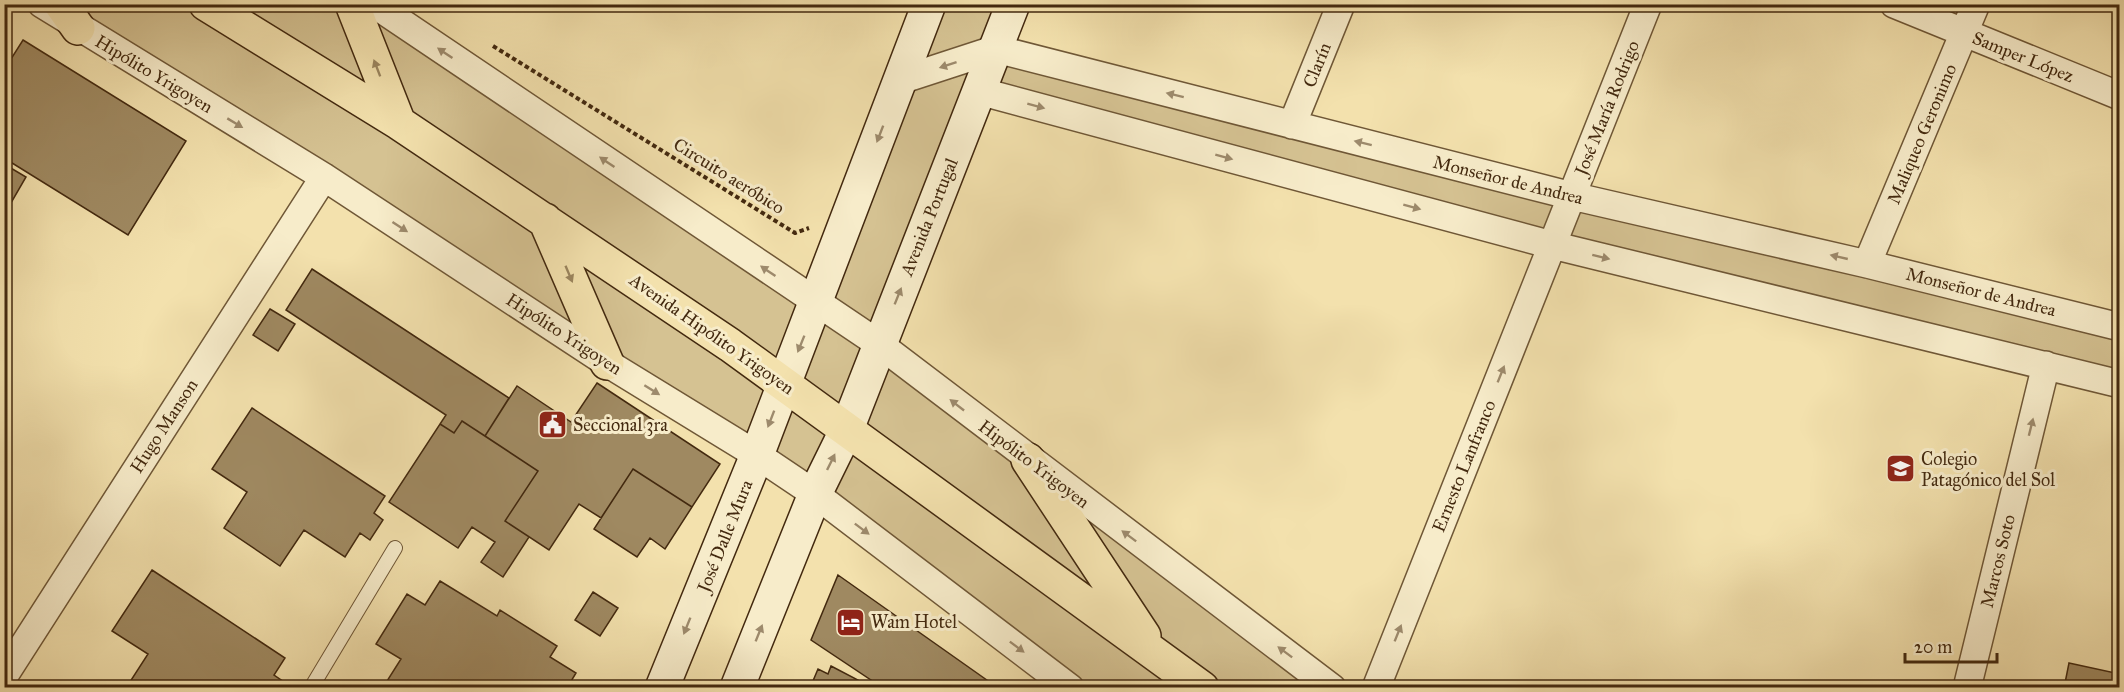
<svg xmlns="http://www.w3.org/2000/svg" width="2124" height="692" font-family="'IM FELL Great Primer',serif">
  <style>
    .green { fill: #d5c292; stroke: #8c7650; stroke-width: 1.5 }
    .building { fill: #9f8961; stroke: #43290f; stroke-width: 1.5 }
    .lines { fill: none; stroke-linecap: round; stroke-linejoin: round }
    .lane-casing { stroke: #6f5736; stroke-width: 16 }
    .street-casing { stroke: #6f5736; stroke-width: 30 }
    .secondary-casing { stroke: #43290f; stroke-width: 36 }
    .highway-casing { stroke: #43290f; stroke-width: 36 }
    .path { stroke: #43290f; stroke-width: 4; stroke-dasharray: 4.5 3; stroke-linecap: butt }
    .lane { stroke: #f7ecca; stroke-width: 14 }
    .street { stroke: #f7ecca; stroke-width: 27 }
    .secondary { stroke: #f7ecca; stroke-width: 33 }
    .highway { stroke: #f3e1ad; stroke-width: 33 }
    .oneway { fill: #9d8a6c }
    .oneway2 { fill: #9b855e }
    .labels { text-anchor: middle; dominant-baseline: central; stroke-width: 6; stroke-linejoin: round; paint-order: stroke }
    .street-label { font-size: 18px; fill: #43290f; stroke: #f7ecca }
    .poi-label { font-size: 18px; fill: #43290f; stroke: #f7ecca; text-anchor: start }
  </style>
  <rect width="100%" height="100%" fill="#f3e1ad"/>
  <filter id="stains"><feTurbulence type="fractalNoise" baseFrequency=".00333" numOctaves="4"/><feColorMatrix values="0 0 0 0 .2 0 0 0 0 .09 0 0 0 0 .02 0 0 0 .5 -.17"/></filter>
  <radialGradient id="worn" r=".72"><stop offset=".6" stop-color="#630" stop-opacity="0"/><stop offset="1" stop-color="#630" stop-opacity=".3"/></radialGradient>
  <path class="green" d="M42,5h332l442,299 113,-299h84l-17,44 1123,278v57l-1140,-293 -100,254 453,342h-262l-255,-193z"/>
  <path class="building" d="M23,40l163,101 -58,94 -124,-77v-88z
    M4,164l22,13 -22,38z
    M312,269l197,129 -24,38 -23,-15 -8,12 -14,-9 6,-9 -160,-105z
    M270,309l25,15 -17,27 -25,-16z
    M597,383l123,81 -28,43 -59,-38 -32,49 -22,-14 -30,46 -44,-29 33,-50 -53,-35 32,-50 54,36z
    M252,408l133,88 -11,17 9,7 -13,20 -10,-7 -15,24 -41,-27 -24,36 -56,-38 23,-36 -35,-23z
    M462,421l76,50 -33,50 24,16 -26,40 -22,-15 14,-20 -23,-15 -14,21 -69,-46 51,-78 14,9z
    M633,469l59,38 -27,42 -15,-11 -13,19 -43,-28z
    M152,570l133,88 -11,17 10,7 -4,6h-154l22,-34 -36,-23z
    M838,575l153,108 -2,5h-106l-72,-48z
    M440,581l57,35 3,-6 57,36 -7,11 26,16 -9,15h-169l-11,-7 14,-22 -25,-15 31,-50 18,11z
    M593,592l25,16 -18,28 -25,-16z
    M2069,663l51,11v14h-56z
    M831,666l27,14 -3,8h-45l8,-19 10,5z"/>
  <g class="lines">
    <defs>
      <path id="lane" d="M311,688l84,-140"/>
      <path id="street" d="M42,4l282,173 283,186 150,92 58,39 255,194
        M374,4l505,340 453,344
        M1894,4l226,92
        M901,80l95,-31 576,147 295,68 253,63
        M979,91l573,154 568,139
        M1292,125l49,-121
        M1867,264l109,-260
        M4,676l320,-499
        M1376,688l272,-684
        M1967,688l79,-323"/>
      <path id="secondary" d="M662,688l95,-233 172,-451
        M737,688l78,-194 32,-65 166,-425"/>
      <path id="highway" d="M61,4l17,24
        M206,4l193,119 331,222 472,343
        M352,4l47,119
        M545,220l62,143
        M1028,460l116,176"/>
    </defs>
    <use href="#lane" class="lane-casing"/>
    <use href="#street" class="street-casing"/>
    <use href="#secondary" class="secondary-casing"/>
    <use href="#highway" class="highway-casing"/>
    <path class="path" d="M493,46l302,187 14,-5"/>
    <use href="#lane" class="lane"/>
    <use href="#street" class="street"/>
    <use href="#secondary" class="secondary"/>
    <use href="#highway" class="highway"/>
  </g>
  <defs><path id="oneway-solid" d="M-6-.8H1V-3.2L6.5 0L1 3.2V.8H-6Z" transform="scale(1.5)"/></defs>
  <g class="oneway">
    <use href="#oneway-solid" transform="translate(445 53) rotate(-146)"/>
    <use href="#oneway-solid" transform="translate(948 65) rotate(162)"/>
    <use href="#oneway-solid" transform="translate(1175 95) rotate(-166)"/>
    <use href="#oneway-solid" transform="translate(1036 106) rotate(15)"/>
    <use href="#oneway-solid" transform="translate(235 123) rotate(31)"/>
    <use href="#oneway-solid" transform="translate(880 134) rotate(111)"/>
    <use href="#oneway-solid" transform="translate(1363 143) rotate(-166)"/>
    <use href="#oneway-solid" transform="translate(1224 157) rotate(15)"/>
    <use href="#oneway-solid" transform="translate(607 162) rotate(-146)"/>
    <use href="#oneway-solid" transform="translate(1412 207) rotate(15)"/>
    <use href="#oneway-solid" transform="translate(400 227) rotate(33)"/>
    <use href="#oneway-solid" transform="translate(1601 257) rotate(14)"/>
    <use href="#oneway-solid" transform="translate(1839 257) rotate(-167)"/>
    <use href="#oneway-solid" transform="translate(768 271) rotate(-146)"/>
    <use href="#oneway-solid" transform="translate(898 296) rotate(-68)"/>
    <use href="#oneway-solid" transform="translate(801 344) rotate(112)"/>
    <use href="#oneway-solid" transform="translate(1501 374) rotate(-68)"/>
    <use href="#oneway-solid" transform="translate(652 390) rotate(32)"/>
    <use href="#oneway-solid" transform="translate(957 405) rotate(-142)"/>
    <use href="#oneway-solid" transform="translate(771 419) rotate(111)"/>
    <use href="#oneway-solid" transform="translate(2031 427) rotate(-76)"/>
    <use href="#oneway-solid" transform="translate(831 462) rotate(-64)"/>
    <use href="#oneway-solid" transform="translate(862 529) rotate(37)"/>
    <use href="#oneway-solid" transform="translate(1129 536) rotate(-143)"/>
    <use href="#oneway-solid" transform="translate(687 626) rotate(112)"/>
    <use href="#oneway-solid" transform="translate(759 633) rotate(-68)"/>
    <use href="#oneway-solid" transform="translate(1398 633) rotate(-68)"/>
    <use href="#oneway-solid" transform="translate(1017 647) rotate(37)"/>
    <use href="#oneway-solid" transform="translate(1285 652) rotate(-143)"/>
  </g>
  <g class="oneway2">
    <use href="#oneway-solid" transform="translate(377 68) rotate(-111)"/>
    <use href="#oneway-solid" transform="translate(569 274) rotate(67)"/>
  </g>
  <defs>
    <symbol id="civic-square" viewBox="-11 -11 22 22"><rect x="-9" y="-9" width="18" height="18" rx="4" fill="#8f2418" stroke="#f7ecca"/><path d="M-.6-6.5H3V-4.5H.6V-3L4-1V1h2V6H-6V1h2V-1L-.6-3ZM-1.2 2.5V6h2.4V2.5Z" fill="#fff"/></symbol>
    <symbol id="school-square" viewBox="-11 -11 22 22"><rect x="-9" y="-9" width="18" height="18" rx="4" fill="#8f2418" stroke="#f7ecca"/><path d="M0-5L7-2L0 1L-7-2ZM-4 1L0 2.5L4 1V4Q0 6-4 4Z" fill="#fff"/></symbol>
    <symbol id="hotel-square" viewBox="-11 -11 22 22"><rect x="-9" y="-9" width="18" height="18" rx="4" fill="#8f2418" stroke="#f7ecca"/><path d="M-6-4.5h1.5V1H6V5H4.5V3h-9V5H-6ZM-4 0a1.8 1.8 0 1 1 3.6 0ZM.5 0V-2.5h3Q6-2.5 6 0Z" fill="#fff"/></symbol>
  </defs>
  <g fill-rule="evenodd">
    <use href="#civic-square" x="536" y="408" width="33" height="33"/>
    <use href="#school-square" x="1884" y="452" width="33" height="33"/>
    <use href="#hotel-square" x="834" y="606" width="33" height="33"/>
  </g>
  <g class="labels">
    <g class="street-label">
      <text transform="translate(2023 57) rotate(22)">Samper López</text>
      <text transform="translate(1317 65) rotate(-68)">Clarín</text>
      <text transform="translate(154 74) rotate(31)">Hipólito Yrigoyen</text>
      <text transform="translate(1607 108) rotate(-68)">José María Rodrigo</text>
      <text transform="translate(1922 134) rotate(-67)">Maliqueo Geronimo</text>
      <text transform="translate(729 176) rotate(32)">Circuito aeróbico</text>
      <text transform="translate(1508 180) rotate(14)">Monseñor de Andrea</text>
      <text transform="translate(929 217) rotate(-68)">Avenida Portugal</text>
      <text transform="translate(1981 292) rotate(14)">Monseñor de Andrea</text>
      <text transform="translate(564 334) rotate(33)">Hipólito Yrigoyen</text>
      <text transform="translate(712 334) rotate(35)">Avenida Hipólito Yrigoyen</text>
      <text transform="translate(164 426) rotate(-57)">Hugo Manson</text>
      <text transform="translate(1034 464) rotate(37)">Hipólito Yrigoyen</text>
      <text transform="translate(1464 466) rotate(-68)">Ernesto Lanfranco</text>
      <text transform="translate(725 536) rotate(-68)">José Dalle Mura</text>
      <text transform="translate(1998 561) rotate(-76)">Marcos Soto</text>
    </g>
    <g class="poi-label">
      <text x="573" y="425">Seccional 3ra</text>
      <text x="1921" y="459">Colegio<tspan x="1921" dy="21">Patagónico del Sol</tspan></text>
      <text x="871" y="622">Wam Hotel</text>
    </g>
  </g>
  <rect width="2124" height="692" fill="none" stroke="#f3e1ad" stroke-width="24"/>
  <rect x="6" y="6" width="2112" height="680" fill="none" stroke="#43290f" stroke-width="3"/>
  <rect x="12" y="12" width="2100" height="668" fill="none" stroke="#43290f" stroke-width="1.5"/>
  <path d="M1905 653v9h92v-9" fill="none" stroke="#43290f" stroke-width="3"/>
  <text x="1914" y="653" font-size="18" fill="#43290f" stroke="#f7ecca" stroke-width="4.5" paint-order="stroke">20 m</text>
  <rect width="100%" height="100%" filter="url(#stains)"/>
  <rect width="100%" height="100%" fill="url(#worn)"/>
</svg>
